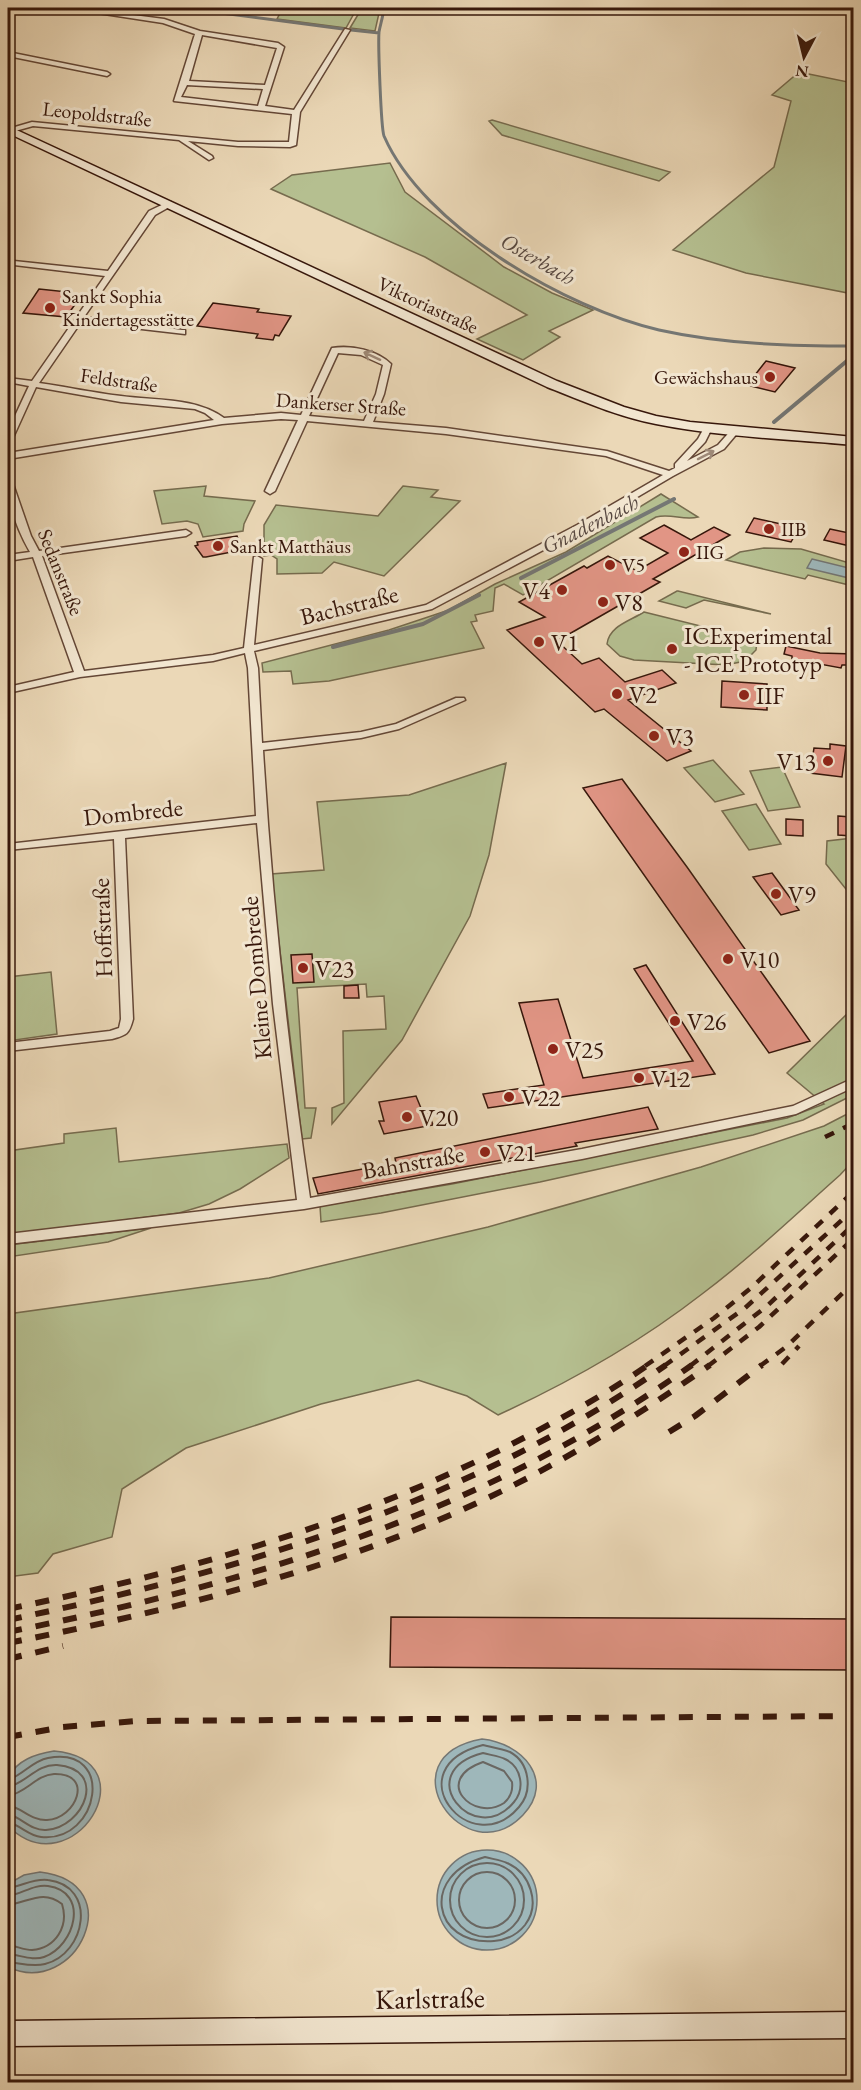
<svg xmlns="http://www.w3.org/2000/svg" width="861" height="2090" font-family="'EB Garamond',serif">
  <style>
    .green { fill: #b5bf90; stroke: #766b4e; stroke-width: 1.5 }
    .water { fill: #9eb7ba; stroke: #757774; stroke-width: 1.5 }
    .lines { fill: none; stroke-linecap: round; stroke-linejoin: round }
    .shore { stroke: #6a6762; stroke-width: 2 }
    .stream-far1 { stroke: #757774; stroke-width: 3 }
    .stream { stroke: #757774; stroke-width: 4 }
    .building { fill: #e19585; stroke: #37170b; stroke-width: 1.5 }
    .street-casing { stroke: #644736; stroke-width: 3 }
    .secondary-casing { stroke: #37170b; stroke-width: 3 }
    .street { fill: #f2e6d0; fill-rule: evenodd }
    .secondary { fill: #f2e6d0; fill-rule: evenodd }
    .rail-far1 { stroke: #37170b; stroke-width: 4.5; stroke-dasharray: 10 10; stroke-linecap: butt }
    .rail { stroke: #37170b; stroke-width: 6; stroke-dasharray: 14 14; stroke-linecap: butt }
    .oneway { stroke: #9e8977 }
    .poi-dot { fill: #8f2418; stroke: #f2e6d0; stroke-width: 2 }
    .labels { text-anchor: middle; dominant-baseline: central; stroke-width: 6; stroke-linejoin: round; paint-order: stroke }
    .far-street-label { font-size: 20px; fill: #37170b; stroke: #f2e6d0 }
    .far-poi-label { font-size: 20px; fill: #37170b; stroke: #f2e6d0; text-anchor: start }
    .far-water-label { font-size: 22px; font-style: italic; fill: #564740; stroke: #f2e6d0 }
    .poi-label { font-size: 24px; fill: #37170b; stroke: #f2e6d0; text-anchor: start }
    .street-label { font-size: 24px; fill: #37170b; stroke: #f2e6d0 }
    .near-street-label { font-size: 28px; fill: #37170b; stroke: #f2e6d0 }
  </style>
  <rect width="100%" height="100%" fill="#ebd8b7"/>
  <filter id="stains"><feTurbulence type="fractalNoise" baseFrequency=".00333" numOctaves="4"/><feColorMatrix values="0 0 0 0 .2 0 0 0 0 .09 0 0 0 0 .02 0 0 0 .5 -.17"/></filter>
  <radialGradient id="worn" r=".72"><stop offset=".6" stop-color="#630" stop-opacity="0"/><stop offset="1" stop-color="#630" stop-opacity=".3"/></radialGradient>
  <path class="green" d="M283,8h74l-11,20 -69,-9z
    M362,8h26l-9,5 -4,18 -25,-3z
    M799,72l54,11v211l-107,-21 -73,-23 101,-83 17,-66 -19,-6z
    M492,120l178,52 -11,9 -157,-46 -13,-14z
    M390,163l15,29 99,75 48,26 41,17 -44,21 11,6 -37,23 -46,-21 50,-24 -102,-58 -154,-68 21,-14z
    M206,486l-2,10 51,5 -11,23 -1,7 -40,6 -5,-13 -11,-3 -25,3 -8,-33z
    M403,486l35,4 -7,7 29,4 -76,75 -50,-14 -12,11 -45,1v-15l-6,-4 -7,1v-31l12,-20 102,11z
    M661,494l37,23c-14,4 -27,-4 -42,0l-133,78 -19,-11 -9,4 -2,23 -18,4 2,6 -6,1 13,26 -155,33 -36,3 -2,-13 -28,1 -1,-9 127,-33 60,-20 46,-26 71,-32z
    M764,548l37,1 52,15v22l-45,-11 -3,4 -79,-19 14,-8z
    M677,591h1l93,23 -67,-14 -18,8 -27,-7z
    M644,612l113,28 -1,10 -11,11 -19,4 -92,-5 -14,-4 -13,-12c2,-18 23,-23 37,-32z
    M713,760l31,34 -29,8 -31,-34z
    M506,763l-17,92 -19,61 -68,124 -70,84v-16l12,-5 -1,-72 43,-2 -2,-33 -17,1 -1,-13 -69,4 8,120h11l-5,30 -9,1 -31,-265 53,-4 -7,-68 92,-7z
    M782,767l18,40 -32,4 -18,-40z
    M756,804l25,40 -32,6 -27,-39z
    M853,838h1l-1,60 -27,-34 1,-23z
    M51,972l6,62 -49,7v-64z
    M853,1008v87l-50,25 -50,15 -213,47 -159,31 -60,9 -1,-16 132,-22 335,-66 37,-14 -37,-31z
    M853,1111v50l-13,14c-45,40 -90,83 -138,119 -63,49 -132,88 -204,121l-31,-19 -49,-16 -97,24 -135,44 -64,41 -10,48 -59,17 -15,19 -30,4v-263l261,-36 219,-51 213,-60 123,-41z
    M116,1128l3,34 168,-18 2,14 -49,31 -31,15 -30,9 -171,22v-84l56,-8v-9z
    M151,1228l-43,14 -100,15v-12z"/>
  <path class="water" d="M812,559l41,10v10l-46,-11z
    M482,1739c40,4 74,41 41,76 -58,61 -141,-58 -41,-76z
    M54,1751c99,9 19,139 -46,75v-49c10,-17 27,-23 46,-26z
    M437 1900a50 50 0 1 1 100 0a50 50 0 1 1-100 0Z
    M40,1872c92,11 36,127 -32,95v-83l16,-9z"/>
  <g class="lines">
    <path class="shore" d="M483,1745c8,2 19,4 27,7 20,11 23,39 9,55 -48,57 -126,-39 -36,-62z
      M483,1753c7,2 16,3 22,6 17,8 20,30 9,43 -39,48 -105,-30 -31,-49z
      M483,1762l21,9 8,11c1,8 -1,15 -8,21 -30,20 -73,-23 -21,-41z
      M8,1780c15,-5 24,-19 40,-22 68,-13 52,85 -7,79 -12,-1 -21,-12 -33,-15
      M8,1787c18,-4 29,-23 49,-22 51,4 28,62 -11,65 -15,1 -25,-13 -38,-16
      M8,1796c18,-3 28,-21 46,-22 41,-1 22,45 -7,46 -15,1 -25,-12 -39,-15
      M485,1857c7,2 16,3 22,6 23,10 34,41 18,62 -8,10 -18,15 -31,16 -62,5 -74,-67 -9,-84z
      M450 1900a37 37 0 1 1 74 0a37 37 0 1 1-74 0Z
      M459 1900a28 28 0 1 1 56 0a28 28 0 1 1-56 0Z
      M8,1888c14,-2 26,-10 40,-8 50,6 38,74 -3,84 -13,3 -25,-1 -37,-2
      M8,1896c14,-2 26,-12 40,-10 42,6 27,60 -4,71 -11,4 -24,-2 -36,-3
      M8,1905c21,-3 35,-16 54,-1 7,22 -6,44 -30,46 -8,0 -16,-4 -24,-5"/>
    <path class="stream-far1" d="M183,8l160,21
      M393,8l-10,6c-1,6 -3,12 -4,18 -1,12 2,96 5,104 39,90 183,173 275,194 63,14 131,16 195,16
      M351,30l28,3"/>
    <path class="stream" d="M774,422l80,-67
      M521,578l153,-79
      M333,647l90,-23 56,-29"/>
  </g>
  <path class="building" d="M39,289l29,3 -4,5 15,2 -13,18 -43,-4z
    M213,303l46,6 -2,3 34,4 -12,20 -4,-1 -2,5 -17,-2 2,-4 -61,-8z
    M766,361l29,7 -20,24 -28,-7z
    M754,518l45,10 -8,14 -45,-10z
    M664,525l27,15 23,-13 16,8 -77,44 7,3 -103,59 25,23 17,-6 26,24 37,-12 14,13 -48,17 63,51 -24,10 -63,-52 -9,3 -88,-82 38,-13 -26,-15 65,-36 3,2 21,-12 29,15 31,-18 -28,-15z
    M830,529l24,5v13l-30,-7z
    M237,536l5,14 -36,7h-3l-8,-11 3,-1 -1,-3z
    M786,646l34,7 34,1v11h-12l-1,3 -49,-9v-3l-8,-2z
    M722,681l45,3v26l-46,-3z
    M830,744l16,2 -4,31 -32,-4 4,-25 16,1z
    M622,779l65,88 123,174 -41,12 -186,-265z
    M838,816l13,1 1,19 -14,-1z
    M786,819l17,1v16l-17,-1z
    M772,873l27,37 -18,5 -28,-38z
    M312,954l2,28 -21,1 -2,-28z
    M646,965l69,109 -227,34 -5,-14 61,-9 -25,-82 39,-4 25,79 110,-17 -59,-92z
    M358,985l1,13h-15v-12z
    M416,1096l7,17 5,-1 5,13 -49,9 -5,-13h5l-5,-19z
    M648,1107l10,22 -83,14 2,3 -259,48 -5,-16 83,-15 -1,-5z
    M391,1617l463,2v51l-464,-3z"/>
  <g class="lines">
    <defs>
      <path id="street" d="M65,8h14l85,11 36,12 78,12 6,4 -19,59 29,4 51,-81 5,1 -50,82 -4,33 -6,2 -52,-1 -50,-5 24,15 1,2 -4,2 -30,-20 -146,-14 -25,7v-4l24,-7 206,20h51l3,-28 -118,-13 21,-67 -32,-11zM202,35l75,13 -12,37 -76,-4zM187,85l76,4 -5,17 -77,-9z
        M8,52l99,20 3,2 -3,2 -99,-20z
        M168,202h3v4l-16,9 -71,102 98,13h3v4l-104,-12 -42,61c28,4 55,10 82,13 35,5 74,1 103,22l57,-5 20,2 31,-67c20,-3 45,2 59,16l-7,30 -11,28 73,6 161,23 62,20 6,-3v-4l23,-25 7,-13h6l1,2 -7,14 -18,19 31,-16 15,-17h6l1,2 -16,19 -51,27 -90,53 -151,80 -178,42 4,17 4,75 99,-11 35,-8 60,-26h8l1,2 -66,29 -38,9 -98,12c9,150 25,299 47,448l272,-49 211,-43 61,-28v9l-58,27 -214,45 -278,50 -296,35v-10l289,-34 -24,-196 -16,-181 -132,15 8,181c-4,15 -6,16 -21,20l-104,12v-8l102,-12 9,-3 2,-9 -7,-180 -106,11v-6l248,-28 -8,-148 -3,-15 -32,8 -133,16 -72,16v-6l66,-15 -41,-115 -25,4v-6l22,-3c-12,-21 -22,-46 -22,-71l5,3 18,52 8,15 147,-21 5,3 -5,3 -144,20 42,115 129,-16 31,-7 10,-91 3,-1 5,3 -8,86 172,-40 151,-80 86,-50 -57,-19 -160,-22 -139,-13 -32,70 -5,3 -5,-3 33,-71 -17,-1 -59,5 -214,35v-6l206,-33 -9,-7 -10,-4 -74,-7 -85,-15 -24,53 -4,3v-12l21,-45 -21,-4v-4l24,3 73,-105 -91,-11 -4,-2 4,-2 94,10 41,-60zM338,353l23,2 22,10 -7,29 -12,27 -55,-5z"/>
      <path id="secondary" d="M8,126l549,255 67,26 32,9 34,6 164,15v8c-66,-6 -133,-8 -198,-21 -37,-7 -73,-23 -109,-37l-539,-254z
        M854,2012v26l-846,8v-25z"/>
    </defs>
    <use href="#street" class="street-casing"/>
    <use href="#secondary" class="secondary-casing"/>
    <use href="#street" class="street"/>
    <use href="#secondary" class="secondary"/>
    <path class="rail-far1" d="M825,1137l29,-14
      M782,1364l17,-18
      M645,1366l69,-48 37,-30 103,-97
      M664,1366l81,-58 109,-99
      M690,1366l77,-60 87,-82
      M708,1366l51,-39 95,-89
      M760,1366l26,-19 62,-59"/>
    <path class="rail" d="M669,1432l26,-16 67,-51
      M8,1609c174,-36 343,-84 502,-164 47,-24 95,-50 138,-80
      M8,1620c230,-48 463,-118 658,-255
      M8,1632c247,-50 476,-119 684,-267
      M8,1643c181,-36 365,-82 529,-170 60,-32 117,-69 173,-108
      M8,1659l55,-13
      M8,1737l55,-10 73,-6 718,-5"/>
  </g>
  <defs><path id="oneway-shaft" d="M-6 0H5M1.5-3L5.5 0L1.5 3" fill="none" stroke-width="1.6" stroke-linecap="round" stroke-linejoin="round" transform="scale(1.5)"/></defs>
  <g class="oneway">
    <use href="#oneway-shaft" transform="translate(372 356) rotate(-155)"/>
    <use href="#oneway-shaft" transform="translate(706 455) rotate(-27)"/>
  </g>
  <g class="poi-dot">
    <circle cx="50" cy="308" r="6"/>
    <circle cx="770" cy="377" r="6"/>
    <circle cx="769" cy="529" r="6"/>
    <circle cx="218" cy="546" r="6"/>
    <circle cx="684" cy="552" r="6"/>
    <circle cx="610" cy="565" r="6"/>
    <circle cx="562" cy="590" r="6"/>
    <circle cx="603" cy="602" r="6"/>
    <circle cx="539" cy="642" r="6"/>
    <circle cx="672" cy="649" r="6"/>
    <circle cx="617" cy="694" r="6"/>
    <circle cx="744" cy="695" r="6"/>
    <circle cx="654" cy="736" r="6"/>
    <circle cx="828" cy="761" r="6"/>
    <circle cx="776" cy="894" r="6"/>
    <circle cx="728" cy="959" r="6"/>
    <circle cx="303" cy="968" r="6"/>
    <circle cx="675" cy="1021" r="6"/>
    <circle cx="553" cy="1049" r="6"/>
    <circle cx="639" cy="1078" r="6"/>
    <circle cx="509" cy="1097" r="6"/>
    <circle cx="407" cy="1117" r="6"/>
    <circle cx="485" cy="1152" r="6"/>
  </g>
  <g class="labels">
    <g class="far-street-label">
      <text transform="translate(97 114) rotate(6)">Leopoldstraße</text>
      <text transform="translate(428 305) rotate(25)">Viktoriastraße</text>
      <text transform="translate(119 380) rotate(8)">Feldstraße</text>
      <text transform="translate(341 404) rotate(4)">Dankerser Straße</text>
      <text transform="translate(61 572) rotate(68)">Sedanstraße</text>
    </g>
    <g class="far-poi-label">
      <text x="62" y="296">Sankt Sophia<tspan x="62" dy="23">Kindertagesstätte</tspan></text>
      <text x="758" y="377" text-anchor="end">Gewächshaus</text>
      <text x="781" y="529">IIB</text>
      <text x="230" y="546">Sankt Matthäus</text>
      <text x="696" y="552">IIG</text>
      <text x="622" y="565">V5</text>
    </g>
    <g class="far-water-label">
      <text transform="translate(538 259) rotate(30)">Osterbach</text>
      <text transform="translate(590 524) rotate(-27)">Gnadenbach</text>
    </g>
    <g class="poi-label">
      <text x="550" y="590" text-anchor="end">V4</text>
      <text x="615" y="602">V8</text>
      <text x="684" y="635">ICExperimental<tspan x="684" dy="28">- ICE Prototyp</tspan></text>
      <text x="551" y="642">V1</text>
      <text x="629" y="694">V2</text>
      <text x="756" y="695">IIF</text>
      <text x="666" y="736">V3</text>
      <text x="816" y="761" text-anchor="end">V13</text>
      <text x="788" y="894">V9</text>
      <text x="740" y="959">V10</text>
      <text x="315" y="968">V23</text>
      <text x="687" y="1021">V26</text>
      <text x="565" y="1049">V25</text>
      <text x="651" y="1078">V12</text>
      <text x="521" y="1097">V22</text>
      <text x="419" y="1117">V20</text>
      <text x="497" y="1152">V21</text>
    </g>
    <g class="street-label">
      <text transform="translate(349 605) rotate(-14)">Bachstraße</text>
      <text transform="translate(133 812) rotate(-6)">Dombrede</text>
      <text transform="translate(102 928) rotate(-92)">Hoffstraße</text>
      <text transform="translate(256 978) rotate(-95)">Kleine Dombrede</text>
      <text transform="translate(413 1162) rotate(-10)">Bahnstraße</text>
    </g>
    <g class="near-street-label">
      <text transform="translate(430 1998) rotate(-1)">Karlstraße</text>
    </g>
  </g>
  <rect width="861" height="2090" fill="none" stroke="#ebd8b7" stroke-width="30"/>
  <rect x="9" y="9" width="843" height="2072" fill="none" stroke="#37170b" stroke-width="3"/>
  <rect x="15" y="15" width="831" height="2060" fill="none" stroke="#37170b" stroke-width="1.5"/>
  <g transform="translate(804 57) rotate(187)" stroke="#f2e6d0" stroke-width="4.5" paint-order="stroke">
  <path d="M0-4.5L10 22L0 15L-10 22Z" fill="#37170b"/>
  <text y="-9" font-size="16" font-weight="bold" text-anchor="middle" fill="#37170b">N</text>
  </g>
  <rect width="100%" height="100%" filter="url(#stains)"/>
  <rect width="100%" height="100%" fill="url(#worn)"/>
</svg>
